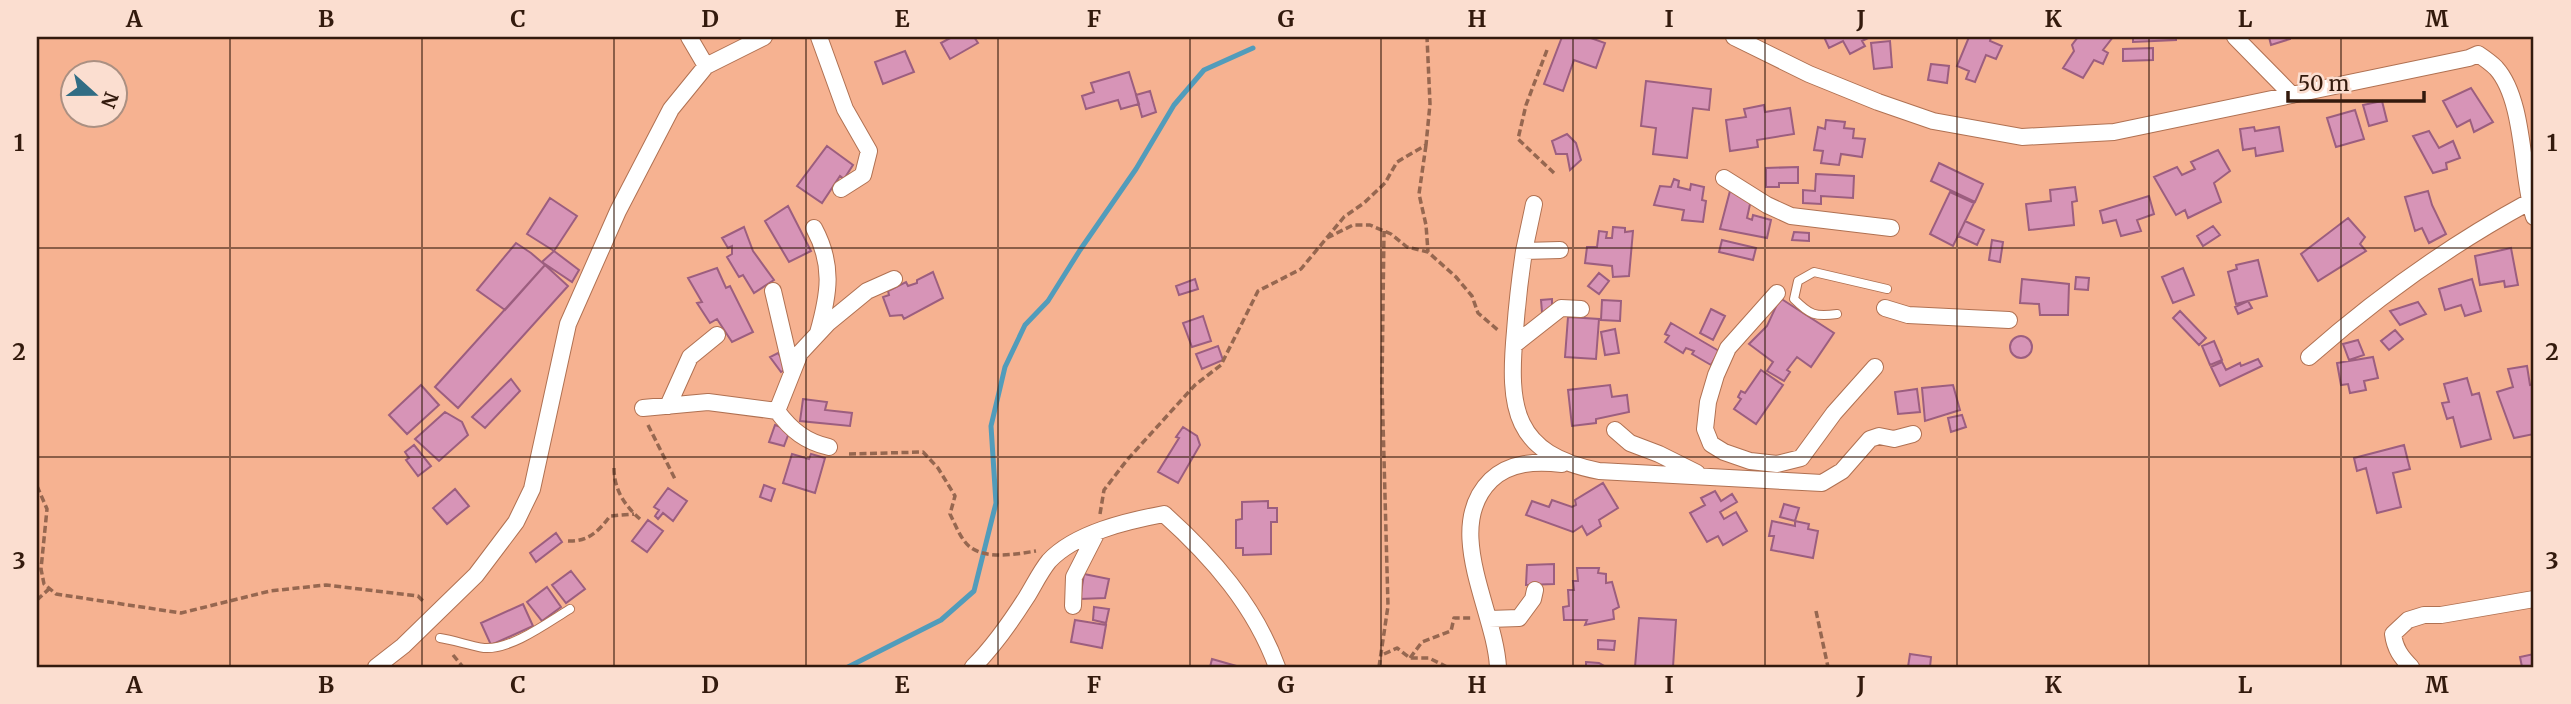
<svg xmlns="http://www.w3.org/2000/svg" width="2571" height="704" font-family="Merriweather,serif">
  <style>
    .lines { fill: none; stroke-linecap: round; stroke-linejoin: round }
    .stream { stroke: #519cbb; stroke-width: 5 }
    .building { fill: #d794b7; stroke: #9c5e7f; stroke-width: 2 }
    .lane-casing { stroke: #b07152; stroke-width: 10 }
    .street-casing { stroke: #b07152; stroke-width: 18 }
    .path { stroke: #966750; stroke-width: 3.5; stroke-dasharray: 7 3.5; stroke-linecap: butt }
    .lane { stroke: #fff; stroke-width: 8 }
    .street { stroke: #fff; stroke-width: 16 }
    .grid { fill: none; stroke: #331a0d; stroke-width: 2; stroke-opacity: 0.55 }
    .neatline { fill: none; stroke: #331a0d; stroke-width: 2.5 }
    .grid-label { font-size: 23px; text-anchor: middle; font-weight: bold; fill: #331a0d }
  </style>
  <rect width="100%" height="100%" fill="#f6b291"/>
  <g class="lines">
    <path class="stream" d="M848,667l93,-47 33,-29 22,-88 -5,-77 14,-59 20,-42 23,-24 32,-51 56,-81 38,-64 30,-35 49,-22"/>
  </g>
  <path class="building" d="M952,37h22l4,6 -28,16 -9,-16z
    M1562,37h26l17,6 -9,25 -22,-8 -11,31 -19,-7z
    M1824,37h46l-8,4 3,5 -15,8 -7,-13 -14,7z
    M1969,37h22l-1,4 12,5 -6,13 -10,-4 -11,27 -9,-3 3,-8 -12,-5z
    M2078,37h35l-10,13 5,3 -5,11 -9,-4 -11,18 -20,-10 11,-17 -2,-6z
    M2133,37h43v3l-43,2z
    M2269,37h21v2l-19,6z
    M1890,41l2,26 -18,2 -3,-26z
    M2153,48v12l-30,1v-12z
    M905,51l9,21 -31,12 -8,-22z
    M1931,64l18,2 -2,17 -19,-3z
    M1129,72l10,32 -18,5 -3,-9 -32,9 -4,-13 12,-4 -3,-9z
    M1646,81l65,8 -2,21 -16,-2 -6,50 -34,-4 3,-26 -15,-2z
    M2471,88l22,34 -19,10 -4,-12 -13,7 -14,-26z
    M1150,91l6,21 -14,5 -6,-22z
    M2382,101l5,20 -18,5 -6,-21z
    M1764,105l1,7 25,-4 4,26 -37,6 1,7 -28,4 -4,-31 20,-3 -2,-8z
    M2355,110l9,29 -28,8 -9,-29z
    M1826,120l19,2 -1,6 10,1 -1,9 12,1 -3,18 -21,-3 -2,11 -18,-2 2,-12 -9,-1 4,-23 7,2z
    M2254,127l1,4 24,-4 4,24 -27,5 -1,-8 -12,2 -3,-21z
    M2429,131l10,17 14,-7 7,17 -14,5 1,6 -14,4 -20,-37z
    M1567,134l9,9 5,17 -11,10 -3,-16h-11l-4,-13z
    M827,146l26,19 -9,14 -4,-3 -18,27 -25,-17z
    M2218,150l12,21 -16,12 7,19 -33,16 -3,-8 -9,5 -22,-38 23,-10 5,8 13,-6 -4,-7z
    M1939,163l44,21 -8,18 -44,-21z
    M1798,167v16h-19v4h-13v-19z
    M1816,174l38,2 -1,22 -32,-2v8l-18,-1v-13l12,1z
    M1674,179l5,2 -1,6 12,3 1,-6 13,3 -2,13 4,1 -3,21 -21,-2 2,-10 -30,-5 6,-19 11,1z
    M2075,187l2,14 -5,1 2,23 -45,5 -3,-26 25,-3 -1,-11z
    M1730,191l22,4 -5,23 5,2 1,-5 18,5 -4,18 -47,-9z
    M2428,191l4,14 14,29 -17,9 -7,-15 -7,3 -10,-34z
    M1950,192l24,11 -21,43 -23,-12z
    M2149,196l5,18 -17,6 4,11 -20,5 -5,-16 -13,3 -3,-12z
    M550,198l27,18 -23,35 -27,-17z
    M788,206l23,45 -22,11 -24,-41z
    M2348,218l17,19 -5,7 6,7 -48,30 -17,-27z
    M1965,221l19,9 -7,15 -19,-9z
    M2213,226l7,9 -17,11 -6,-10z
    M744,227l9,24 21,29 -20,13 -11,-18 -4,2 -12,-20 5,-3v-8l-4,2 -6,-10z
    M1613,227l12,1v4l8,-1 -4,45 -16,1 -1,-11 -27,-3 2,-16h10l2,-16 8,1 -1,6h6z
    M1794,232l15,1v8l-17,-1z
    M1722,240l34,8 -3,12 -34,-8z
    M1992,240l11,2 -3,20 -11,-2z
    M516,243l15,10 14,12 -40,45 -28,-20z
    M2511,248l7,37 -13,2 -1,-6 -24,4 -5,-29z
    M554,251l25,19 -7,12 -30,-20z
    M2258,260l9,36 -31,8 -8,-32 9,-3 -1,-4z
    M545,265l23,21 -110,122 -23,-21z
    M717,268l9,20 4,-2 23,46 -21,10 -15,-23 -7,4 -13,-20 5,-1 -14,-24z
    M2183,268l11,27 -21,8 -11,-26z
    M933,272l10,26 -39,21 -2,-4 -12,1 -7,-19 6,-2 -1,-4 18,-9 2,4 9,-3v-3z
    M1599,273l10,8 -10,13 -11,-8z
    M2076,277l13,1 -1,12 -13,-1z
    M1195,279l3,10 -19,6 -3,-9z
    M2022,279l47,5 -1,31h-28l-1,-11 -19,-1z
    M2472,279l9,32 -16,5 -4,-11 -16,5 -6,-21z
    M1780,298l54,35 -23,34 -14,-10 -10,13 3,2 -6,9 -17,-10 6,-9 -24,-18 18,-18z
    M1552,299v13h-10l-1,-12z
    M1602,300l19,1 -1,20 -19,-1z
    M2248,301l4,7 -14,6 -3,-7z
    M2418,302l8,12 -26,11 -10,-14z
    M1711,309l14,7 -12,24 -13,-7z
    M2180,311l26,27 -7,7 -26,-27z
    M1203,316l8,25 -19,6 -9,-24z
    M1568,317l31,2 -3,40 -31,-2z
    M1671,323l48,28 -8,14 -19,-11 2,-3 -8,-3 -3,5 -18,-11 4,-6 -4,-2z
    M1615,329l4,24 -14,2 -4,-23z
    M2395,330l8,9 -14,11 -8,-9z
    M2010 347a11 11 0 1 1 22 0a11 11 0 1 1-22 0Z
    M2358,340l6,15 -15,5 -6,-16z
    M2214,341l8,19 -12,5 -8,-19z
    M1218,346l5,14 -21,9 -6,-15z
    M778,353l10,15 -7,4 -11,-15z
    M2373,357l5,21 -14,3 2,9 -16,3 -2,-9 -7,1 -4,-22z
    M2258,359l4,7 -42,20 -9,-19 11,-5 4,8 14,-7 1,3z
    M2527,366l3,19 4,-1v50l-20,4 -17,-46 16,-5 -5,-18z
    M1761,370l22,15 -27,39 -22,-15 7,-10 -3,-2 3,-6 4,2z
    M2467,378l5,17 7,-2 12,46 -30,8 -8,-30 -6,2 -5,-16 7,-1 -5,-18z
    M511,379l9,12 -35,37 -13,-11z
    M421,385l18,20 -32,29 -18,-19z
    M1610,385l2,12 15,-2 2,17 -33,7v4l-24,3 -4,-36z
    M1953,385l7,25 -35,11 -3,-33z
    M1917,389l3,23 -22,2 -3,-22z
    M803,399l24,3 -2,8 27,3 -2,13 -50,-5z
    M445,412l17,10 6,13 -29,26 -24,-22z
    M1962,415l4,12 -15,5 -3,-14z
    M775,425l15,5 -6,16 -15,-4z
    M1183,427l14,9 3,9 -22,38 -20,-11 21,-34 -3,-1z
    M414,445l17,21 -13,10 -12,-16 3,-2 -4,-6z
    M2404,445l6,24 -17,4 8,34 -24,6 -11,-45 -9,3 -3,-13z
    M792,454l17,5 2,-5 14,4 -10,35 -32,-10z
    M1603,483l15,25 -19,12 2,6 -14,9 -5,-9 -9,6 -47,-17 6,-14 17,6 3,-7 20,7 4,-2 -1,-5z
    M764,485l11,4 -4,12 -11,-4z
    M668,488l19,13 -14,20 -10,-8 -5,6 -3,-3 4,-6 -5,-3z
    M455,489l14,17 -22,18 -14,-16z
    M1715,491l6,10 11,-7 5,8 -17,10 4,7 12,-7 11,19 -24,14 -5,-9 -11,6 -17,-29 15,-8 -4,-7z
    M1268,501v7h9v14h-6v32l-28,1v-7h-7v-28l6,-1v-17z
    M1784,504l15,4 -4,13 -15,-4z
    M648,520l15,11 -16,21 -15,-11z
    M1772,521l23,5v-5l14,3 -1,5 10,2 -5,27 -42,-8 3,-14h-5z
    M556,533l6,9 -26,20 -6,-9z
    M1554,564v20l-28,1 1,-20z
    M1577,568h22l-1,5 8,1v9l6,-1 7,25 -6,3 1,9 -29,6 2,-5h-23l-1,-13 6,-1 -1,-16h6l-1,-9h5z
    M571,571l14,18 -19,14 -14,-18z
    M1084,574l25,5 -4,19 -25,1z
    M547,587l14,20 -19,14 -15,-19z
    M523,604l10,22 -42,19 -10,-22z
    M1094,607l15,2 -3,14 -13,-3z
    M1639,618l37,2 -3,47h-38z
    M1075,620l31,5 -4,23 -31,-6z
    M1598,640l17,1 -1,9 -16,-1z
    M1910,654l21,3 -1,10h-22z
    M2534,654v13h-12l-2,-10z
    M1212,659l28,8h-30z
    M1586,662l13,1 7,4h-20z"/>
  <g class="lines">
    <defs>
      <path id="lane" d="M1837,314c-22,3 -27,1 -43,-15l4,-18 16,-9 73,17
        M440,638c14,2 30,8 44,10 27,2 63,-25 86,-39"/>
      <path id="street" d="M689,37l17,29
        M819,37l26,72 24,42 -6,24 -22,14
        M1734,37l75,37 69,28 55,19 89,16 92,-5 355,-74 9,-4c6,4 13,9 18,14 29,32 25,107 38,149
        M2235,37l57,58
        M1724,178l43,27 24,11 100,12
        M814,228c20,37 15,66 4,105
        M1560,250l-36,1c-4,27 -7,53 -9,80 -7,77 -2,123 84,140l223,12 20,-12 28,-32 9,-3 15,3 19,-5
        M1524,251l10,-47
        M773,291l19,81
        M1777,293l-49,55 -12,27 -8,27 -3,27 6,15 13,8 26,9 27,3 24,-6 33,-45 41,-46
        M1885,308l23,7 101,5
        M1514,345l47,-37 20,1
        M2309,357c68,-60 141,-112 220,-155
        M668,406l22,-49 27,-22
        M643,408l65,-6 69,9c14,19 29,31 52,36
        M777,411l23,-58 28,-30 39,-32 27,-12
        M1615,430l15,13 29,11 38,19
        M1073,606l1,-29 23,-45
        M1489,619l30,-1 14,-19 2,-9
        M376,667l27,-21 73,-71 40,-53 16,-33 36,-165 50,-113 53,-102 35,-43 58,-29
        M973,667c20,-20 37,-44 53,-69 7,-11 14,-26 23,-37 26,-28 78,-40 115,-47 48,43 91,92 113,153
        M1498,667c-3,-57 -56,-139 -7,-187 19,-18 45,-19 71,-16
        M2411,667c-10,-10 -16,-18 -18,-33l15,-14 16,-5h17l93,-16"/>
    </defs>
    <use href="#lane" class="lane-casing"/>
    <use href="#street" class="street-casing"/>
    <path class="path" d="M1547,50l-21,55 -8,34 36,34
      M1426,145l-7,49 7,31 2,27
      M1327,238l26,-13h17l21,9 16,13 21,5 28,25 16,19 6,17 21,18
      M648,425l27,54
      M849,454l74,-2 15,16 17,28 -5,18c5,10 11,26 20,33 17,13 47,7 66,4
      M614,468c0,21 10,37 26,51
      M37,486l10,23 -6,60 3,15 12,10 125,19 89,-22 56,-6 92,11 6,6
      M1100,514l4,-24 23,-30 68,-75 26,-20 37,-74 43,-22 43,-52 20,-14 21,-20 12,-21 29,-17 4,-41 -3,-67
      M568,541c20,1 31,-10 42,-25l24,-2
      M37,600l13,-12
      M1816,611l12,56
      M1384,654l13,-6 13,10h19l18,9
      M453,655l10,12
      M1410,658l12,-16 29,-11 3,-13h17
      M1379,667l9,-61 -6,-221 2,-154"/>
    <use href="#lane" class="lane"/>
    <use href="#street" class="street"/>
  </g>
  <path class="grid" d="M230,37v630M422,37v630M614,37v630M806,37v630M998,37v630M1190,37v630M1381,37v630M1573,37v630M1765,37v630M1957,37v630M2149,37v630M2341,37v630M37,248h2497M37,457h2497"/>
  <rect width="2571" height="704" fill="none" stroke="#fbded0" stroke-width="77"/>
  <g transform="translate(94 94) rotate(111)"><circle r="33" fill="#fbded0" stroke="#ab9082" stroke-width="2"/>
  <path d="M0-5L12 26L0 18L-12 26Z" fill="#316d84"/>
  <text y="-10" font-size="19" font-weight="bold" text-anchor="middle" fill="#331a0d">N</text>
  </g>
  <path d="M2288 91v10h136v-10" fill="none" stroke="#331a0d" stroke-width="3.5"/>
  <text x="2298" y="91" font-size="21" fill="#331a0d" stroke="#fbded0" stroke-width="5" paint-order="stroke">50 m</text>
  <rect x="38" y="38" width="2494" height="628" class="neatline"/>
  <g class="grid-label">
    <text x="134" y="27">A</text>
    <text x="326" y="27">B</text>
    <text x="518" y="27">C</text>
    <text x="710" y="27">D</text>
    <text x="902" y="27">E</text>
    <text x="1094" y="27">F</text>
    <text x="1286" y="27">G</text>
    <text x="1477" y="27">H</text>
    <text x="1669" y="27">I</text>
    <text x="1861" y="27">J</text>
    <text x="2053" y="27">K</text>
    <text x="2245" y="27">L</text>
    <text x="2437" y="27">M</text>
    <text x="19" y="151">1</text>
    <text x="2552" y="151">1</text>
    <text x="19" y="360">2</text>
    <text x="2552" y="360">2</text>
    <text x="19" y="569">3</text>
    <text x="2552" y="569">3</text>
    <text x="134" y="693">A</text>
    <text x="326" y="693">B</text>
    <text x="518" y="693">C</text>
    <text x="710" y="693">D</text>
    <text x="902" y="693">E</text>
    <text x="1094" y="693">F</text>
    <text x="1286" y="693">G</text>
    <text x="1477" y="693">H</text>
    <text x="1669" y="693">I</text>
    <text x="1861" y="693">J</text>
    <text x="2053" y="693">K</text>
    <text x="2245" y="693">L</text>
    <text x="2437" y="693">M</text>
  </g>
</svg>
